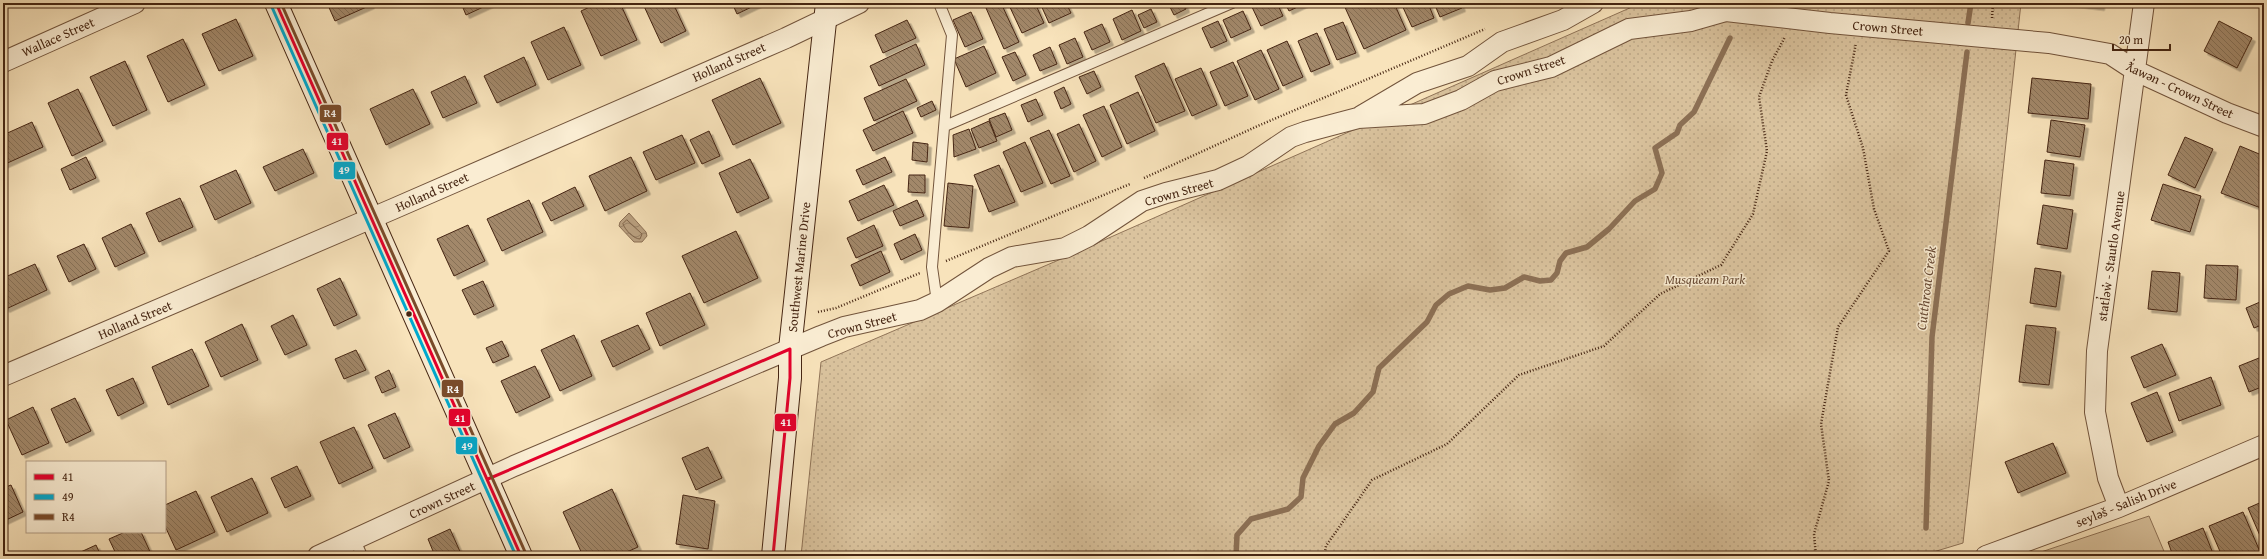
<svg xmlns="http://www.w3.org/2000/svg" width="2267" height="559" font-family="'Gentium Book Plus',serif">
  <style>
    .grass { fill: #dac39e; stroke: #907458 }
    .park { fill: url(#park-dots); stroke: #907458 }
    .water { fill: url(#water-waves); stroke: #8c7055 }
    .lines { fill: none; stroke-linecap: round; stroke-linejoin: round }
    .shore { stroke: #80644a; stroke-width: 1 }
    .stream { stroke: #8c7055; stroke-width: 5.5 }
    .building { fill: url(#building-back-hatch); stroke: #452512; filter: url(#shadow) }
    .lane-casing { stroke: #72543c; stroke-width: 12 }
    .street-casing { stroke: #72543c; stroke-width: 22 }
    .secondary-casing { stroke: #452512; stroke-width: 24 }
    .path { stroke: #452512; stroke-width: 2.5; stroke-dasharray: 1 2; stroke-linecap: butt }
    .lane { stroke: #faedd3; stroke-width: 10 }
    .street { stroke: #faedd3; stroke-width: 20 }
    .secondary { stroke: #faedd3; stroke-width: 22 }
    .bus-1-casing { stroke: #faedd3; stroke-width: 6 }
    .bus-2-casing { stroke: #faedd3; stroke-width: 6 }
    .bus-3-casing { stroke: #faedd3; stroke-width: 6 }
    .bus-1 { stroke: #e4002b; stroke-width: 3 }
    .bus-2 { stroke: #00a9ce; stroke-width: 3 }
    .bus-3 { stroke: #7a4b2a; stroke-width: 3 }
    .bus-dot { fill: #452512; stroke: #faedd3; stroke-width: 1.5 }
    .labels { text-anchor: middle; dominant-baseline: central; stroke-width: 3; stroke-linejoin: round; paint-order: stroke }
    .street-label { font-size: 13px; fill: #452512; stroke: #faedd3 }
    .park-label { font-size: 13px; font-style: italic; fill: #6a4c35; stroke: #faedd3 }
    .water-label { font-size: 14px; font-style: italic; fill: #684a34; stroke: #faedd3 }
    .line-badge { stroke: #faedd3; stroke-width: 1.5 }
    .badge-label { font-size: 11px; text-anchor: middle; font-weight: bold; fill: #fff }
  </style>
  <defs>
    <pattern id="park-dots" width="8" height="8" patternUnits="userSpaceOnUse"><rect width="8" height="8" fill="#dac39e"/><path d="M2 2h.1M6 6h.1" fill="none" stroke="#bca787" stroke-width="1.8" stroke-linecap="round"/></pattern>
    <pattern id="water-waves" width="16" height="10" patternUnits="userSpaceOnUse"><rect width="16" height="10" fill="#bba282"/><path d="M0 5q4-4 8 0t8 0" fill="none" stroke="#9a8469"/></pattern>
    <pattern id="building-back-hatch" width="6" height="6" patternUnits="userSpaceOnUse"><rect width="6" height="6" fill="#a2886a"/><path d="M-1 5l2 2M0 0l6 6M5-1l2 2" fill="none" stroke="#866f56"/></pattern>
    <filter id="shadow"><feDropShadow dx="3.5" dy="3.5" stdDeviation="0" flood-color="#0004"/></filter>
  </defs>
  <rect width="100%" height="100%" fill="#f8e3bb"/>
  <filter id="stains"><feTurbulence type="fractalNoise" baseFrequency=".005" numOctaves="4"/><feColorMatrix values="0 0 0 0 .2 0 0 0 0 .09 0 0 0 0 .02 0 0 0 .5 -.17"/></filter>
  <radialGradient id="worn" r=".72"><stop offset=".6" stop-color="#630" stop-opacity="0"/><stop offset="1" stop-color="#630" stop-opacity=".3"/></radialGradient>
  <path class="grass" d="M2149,516l17,40h-137z"/>
  <path class="park" d="M1641,3h380l-58,540 -43,13h-1119l20,-194 240,-103z"/>
  <path class="water" d="M629,213l17,19 1,4 -5,6h-8l-15,-16 1,-4z"/>
  <g class="lines">
    <path class="shore" d="M627,220l15,14 -2,5c-6,0 -15,-9 -17,-15z"/>
    <path class="stream" d="M1968,23l3,-20
      M1926,528l6,-191 35,-285
      M1236,556l1,-21 14,-16 37,-10 13,-12 2,-19 16,-32 16,-22 19,-11 19,-21 6,-24 48,-46 9,-17 13,-11 19,-8 22,4 15,-2 19,-11 16,4 11,-1 6,-7 3,-12 6,-8 21,-6 22,-18 26,-28 20,-12 7,-16 -7,-25 22,-15 3,-8 14,-13 36,-74"/>
  </g>
  <path class="building" d="M327,3h43l1,2 -36,16z
    M461,3h31l-26,12z
    M598,3h22l17,37 -36,16 -20,-45z
    M646,3h27l13,28 -25,12 -18,-39z
    M732,3h28l-23,11z
    M997,3h4l18,39 -15,7 -18,-41z
    M1008,3h27l9,20 -22,10z
    M1040,3h26l5,10 -22,10z
    M1168,3h16l2,6 -12,6z
    M1261,3h16l6,13 -22,10 -9,-19z
    M1285,3h21l-17,8z
    M1343,3h51l12,27 -42,19z
    M1401,3h27l6,15 -22,9z
    M1434,3h26l2,5 -22,9z
    M2068,3h33v4z
    M1151,9l6,13 -13,6 -6,-13z
    M1132,10l9,21 -19,9 -9,-21z
    M1243,11l8,18 -20,9 -8,-18z
    M971,12l12,27 -18,8 -12,-27z
    M236,19l17,37 -34,15 -17,-37z
    M907,20l9,18 -33,15 -8,-18z
    M1218,21l9,20 -16,7 -9,-20z
    M2219,21l33,17 -15,30 -33,-17z
    M1343,22l13,31 -19,7 -13,-31z
    M1102,24l8,18 -18,8 -8,-18z
    M564,27l17,38 -33,15 -17,-38z
    M1317,33l13,31 -19,8 -13,-31z
    M1075,38l8,19 -16,7 -8,-19z
    M183,39l22,46 -37,17 -21,-46z
    M1287,41l16,36 -20,9 -16,-36z
    M916,44l9,21 -46,21 -9,-20z
    M984,46l12,27 -30,14 -12,-28z
    M1050,47l7,17 -17,7 -7,-16z
    M1261,50l18,39 -24,11 -18,-39z
    M1015,52l11,23 -13,6 -11,-24z
    M524,57l12,28 -39,18 -13,-27z
    M125,61l22,49 -34,16 -23,-49z
    M1233,62l15,34 -23,10 -15,-34z
    M1164,63l21,48 -29,12 -21,-47z
    M1201,68l16,37 -25,11 -17,-37z
    M1094,71l7,16 -14,7 -8,-17z
    M465,76l12,27 -34,15 -12,-26z
    M760,78l21,45 -48,22 -21,-45z
    M2032,78l59,6 -3,35 -60,-6z
    M906,79l11,22 -43,20 -10,-23z
    M1064,87l7,17 -10,5 -7,-17z
    M78,89l25,52 -31,15 -24,-53z
    M413,89l17,35 -44,21 -16,-36z
    M1138,92l17,39 -28,13 -17,-39z
    M1036,99l7,16 -15,7 -7,-17z
    M932,101l4,9 -15,7 -4,-9z
    M1104,106l18,41 -20,10 -19,-42z
    M903,111l10,22 -40,18 -10,-21z
    M1005,113l7,17 -16,7 -7,-18z
    M2051,120l34,5 -5,32 -33,-5z
    M989,121l8,20 -18,7 -8,-19z
    M32,122l11,25 -40,18v-30z
    M1079,124l17,37 -22,11 -17,-38z
    M969,129l7,20 -22,8 -1,-22z
    M1049,130l21,46 -19,8 -21,-46z
    M709,131l11,25 -18,8 -12,-24z
    M682,135l13,28 -39,17 -13,-28z
    M2185,137l28,12 -18,39 -27,-13z
    M913,142l15,2 -1,18 -15,-2z
    M1025,142l18,41 -22,9 -18,-40z
    M2240,146l24,10v45l-3,7 -40,-15z
    M303,149l11,24 -39,18 -12,-24z
    M86,157l10,21 -26,12 -9,-21z
    M631,157l16,34 -42,20 -16,-35z
    M885,157l7,15 -29,13 -7,-15z
    M750,159l19,39 -32,15 -18,-40z
    M2045,160l29,4 -4,32 -29,-3z
    M999,165l16,37 -26,10 -15,-37z
    M236,170l15,33 -36,17 -15,-34z
    M909,175h16v18l-17,-1z
    M948,183l25,3 -4,42 -25,-2z
    M2163,184l38,12 -11,36 -39,-12z
    M884,185l10,20 -36,16 -9,-20z
    M575,187l9,19 -33,15 -9,-18z
    M180,198l13,29 -34,15 -13,-29z
    M529,200l14,32 -41,19 -15,-32z
    M917,200l7,16 -24,10 -7,-15z
    M2043,205l30,5 -6,39 -30,-5z
    M131,224l14,29 -30,14 -13,-29z
    M468,225l17,36 -31,15 -17,-37z
    M874,225l9,21 -27,12 -9,-20z
    M736,231l22,47 -54,25 -22,-47z
    M915,234l7,16 -21,10 -7,-16z
    M84,244l12,25 -27,13 -12,-26z
    M881,251l9,21 -30,14 -9,-21z
    M35,264l12,26 -41,19 -3,-6v-25z
    M2206,265l32,1 -2,34 -32,-2z
    M2035,268l26,4 -5,35 -26,-4z
    M2152,271l28,2 -3,39 -29,-3z
    M340,278l17,37 -23,11 -17,-37z
    M483,281l11,25 -20,9 -12,-25z
    M690,293l15,32 -45,21 -14,-33z
    M2260,302l4,10v12l-10,4 -8,-20z
    M293,315l14,30 -22,10 -14,-29z
    M242,324l16,36 -37,17 -16,-35z
    M638,325l12,24 -37,18 -12,-26z
    M2026,325l30,3 -7,57 -30,-3z
    M574,335l18,41 -32,15 -19,-41z
    M502,341l7,15 -16,7 -7,-15z
    M2162,344l14,31 -32,13 -13,-31z
    M192,349l17,37 -41,19 -16,-38z
    M356,350l10,20 -22,9 -9,-20z
    M2264,356v30l-15,6 -10,-26z
    M535,366l15,31 -34,16 -15,-32z
    M389,370l7,17 -14,6 -7,-16z
    M2211,377l10,28 -42,16 -10,-28z
    M133,378l11,25 -26,13 -12,-26z
    M2157,392l16,40 -26,10 -16,-39z
    M75,398l16,33 -25,12 -15,-34z
    M33,407l16,36 -27,12 -16,-35z
    M395,413l15,34 -26,12 -16,-34z
    M354,427l19,41 -34,16 -19,-42z
    M2053,443l13,30 -48,20 -13,-31z
    M708,447l14,31 -26,12 -14,-32z
    M297,466l14,30 -26,12 -14,-30z
    M252,478l16,35 -41,19 -16,-35z
    M11,485l12,27 -19,9 -1,-33z
    M612,489l26,58 -20,9h-35l-20,-44z
    M196,491l19,41 -39,18 -11,-24v-21z
    M683,495l32,6 -7,48 -32,-5z
    M2264,501v44l-16,-37z
    M2243,512l18,42 -5,2h-34l-13,-30z
    M2203,528l11,28h-41l-5,-14z
    M450,529l12,27h-27l-7,-17z
    M125,532h16l11,24h-35l-8,-17z
    M96,545l5,11h-29z
    M651,554l23,2h-23z"/>
  <g class="lines">
    <defs>
      <path id="lane" d="M945,126l287,-123
        M937,302l-5,-35 20,-232 -13,-32
        M355,540l7,16"/>
      <path id="street" d="M3,62l132,-59
        M1361,116l56,-33 51,-17 34,-24 61,-22 30,-17
        M3,376l390,-167 393,-171 73,-35
        M2119,507l-11,-29 -13,-66 2,-61 47,-348
        M318,556l196,-90 307,-130 23,-9 76,-17 17,-8 52,-34 23,-11 53,-9 24,-12 53,-35 24,-8 52,-13 30,-14 43,-29 14,-5 53,-14 66,-4 37,-14 34,-19 56,-14 78,-38 62,-8 35,-10 104,12 219,20 61,11 26,17 91,42 37,14
        M1986,556l133,-49 145,-62"/>
      <path id="secondary" d="M276,3l245,553
        M773,556l17,-178v-29l37,-346"/>
    </defs>
    <use href="#lane" class="lane-casing"/>
    <use href="#street" class="street-casing"/>
    <use href="#secondary" class="secondary-casing"/>
    <path class="path" d="M1992,18l1,-15
      M1144,178l116,-53 225,-96
      M946,261l184,-77
      M818,312l18,-4 84,-35
      M1324,556l2,-10 46,-66 75,-36 72,-69 85,-29 56,-52 61,-29 32,-51 14,-63 -8,-54 13,-36 13,-24
      M1816,556l-2,-22 15,-53 -8,-57 17,-97 51,-76 -15,-42 -11,-61 -17,-53 10,-52"/>
    <use href="#lane" class="lane"/>
    <use href="#street" class="street"/>
    <use href="#secondary" class="secondary"/>
    <defs>
      <path id="bus-1" d="M276,3l245,553
        M488,479l302,-130v29l-17,178"/>
      <path id="bus-2" d="M271,5l245,551"/>
      <path id="bus-3" d="M281,3l245,551"/>
    </defs>
    <use href="#bus-1" class="bus-1-casing"/>
    <use href="#bus-2" class="bus-2-casing"/>
    <use href="#bus-3" class="bus-3-casing"/>
    <use href="#bus-1" class="bus-1"/>
    <use href="#bus-2" class="bus-2"/>
    <use href="#bus-3" class="bus-3"/>
  </g>
  <circle class="bus-dot" cx="409" cy="314" r="3.5"/>
  <g class="labels">
    <g class="street-label">
      <text transform="translate(1888 28) rotate(5)">Crown Street</text>
      <text transform="translate(58 37) rotate(-24)">Wallace Street</text>
      <text transform="translate(729 62) rotate(-24)">Holland Street</text>
      <text transform="translate(1531 70) rotate(-18)">Crown Street</text>
      <text transform="translate(2180 90) rotate(25)">ƛ̓awən - Crown Street</text>
      <text transform="translate(432 192) rotate(-24)">Holland Street</text>
      <text transform="translate(1179 192) rotate(-16)">Crown Street</text>
      <text transform="translate(2111 256) rotate(-82)">statl̓əw̓ - Stautlo Avenue</text>
      <text transform="translate(799 267) rotate(-84)">Southwest Marine Drive</text>
      <text transform="translate(135 320) rotate(-23)">Holland Street</text>
      <text transform="translate(862 325) rotate(-15)">Crown Street</text>
      <text transform="translate(442 500) rotate(-25)">Crown Street</text>
      <text transform="translate(2126 503) rotate(-22)">seyləš - Salish Drive</text>
    </g>
    <g class="park-label">
      <text x="1705" y="279">Musqueam Park</text>
    </g>
    <g class="water-label">
      <text transform="translate(1926 288) rotate(-83)">Cutthroat Creek</text>
    </g>
  </g>
  <g class="line-badge">
    <rect x="319" y="104" width="23" height="19" rx="4" fill="#7a4b2a"/>
    <rect x="326" y="132" width="23" height="19" rx="4" fill="#e4002b"/>
    <rect x="333" y="161" width="23" height="19" rx="4" fill="#00a9ce"/>
    <rect x="441" y="379" width="23" height="19" rx="4" fill="#7a4b2a"/>
    <rect x="448" y="408" width="23" height="19" rx="4" fill="#e4002b"/>
    <rect x="774" y="413" width="23" height="19" rx="4" fill="#e4002b"/>
    <rect x="455" y="436" width="23" height="19" rx="4" fill="#00a9ce"/>
  </g>
  <g class="badge-label">
    <text x="330" y="117">R4</text>
    <text x="337" y="145">41</text>
    <text x="344" y="174">49</text>
    <text x="453" y="393">R4</text>
    <text x="460" y="422">41</text>
    <text x="786" y="426">41</text>
    <text x="467" y="450">49</text>
  </g>
  <rect width="2267" height="559" fill="none" stroke="#f8e3bb" stroke-width="16"/>
  <rect x="4" y="4" width="2259" height="551" fill="none" stroke="#452512" stroke-width="2"/>
  <rect x="8" y="8" width="2251" height="543" fill="none" stroke="#452512"/>
  <rect x="26" y="461" width="140" height="72" fill="#faedd3" stroke="#b29d86"/>
  <rect x="34" y="474" width="20" height="6" fill="#e4002b" stroke="#b29d86"/>
  <text x="62" y="481" font-size="12" fill="#452512">41</text>
  <rect x="34" y="494" width="20" height="6" fill="#00a9ce" stroke="#b29d86"/>
  <text x="62" y="501" font-size="12" fill="#452512">49</text>
  <rect x="34" y="514" width="20" height="6" fill="#7a4b2a" stroke="#b29d86"/>
  <text x="62" y="521" font-size="12" fill="#452512">R4</text>
  <path d="M2113 44v6h57v-6" fill="none" stroke="#452512" stroke-width="2"/>
  <text x="2119" y="44" font-size="12" fill="#452512" stroke="#faedd3" stroke-width="3" paint-order="stroke">20 m</text>
  <rect width="100%" height="100%" filter="url(#stains)"/>
  <rect width="100%" height="100%" fill="url(#worn)"/>
</svg>
